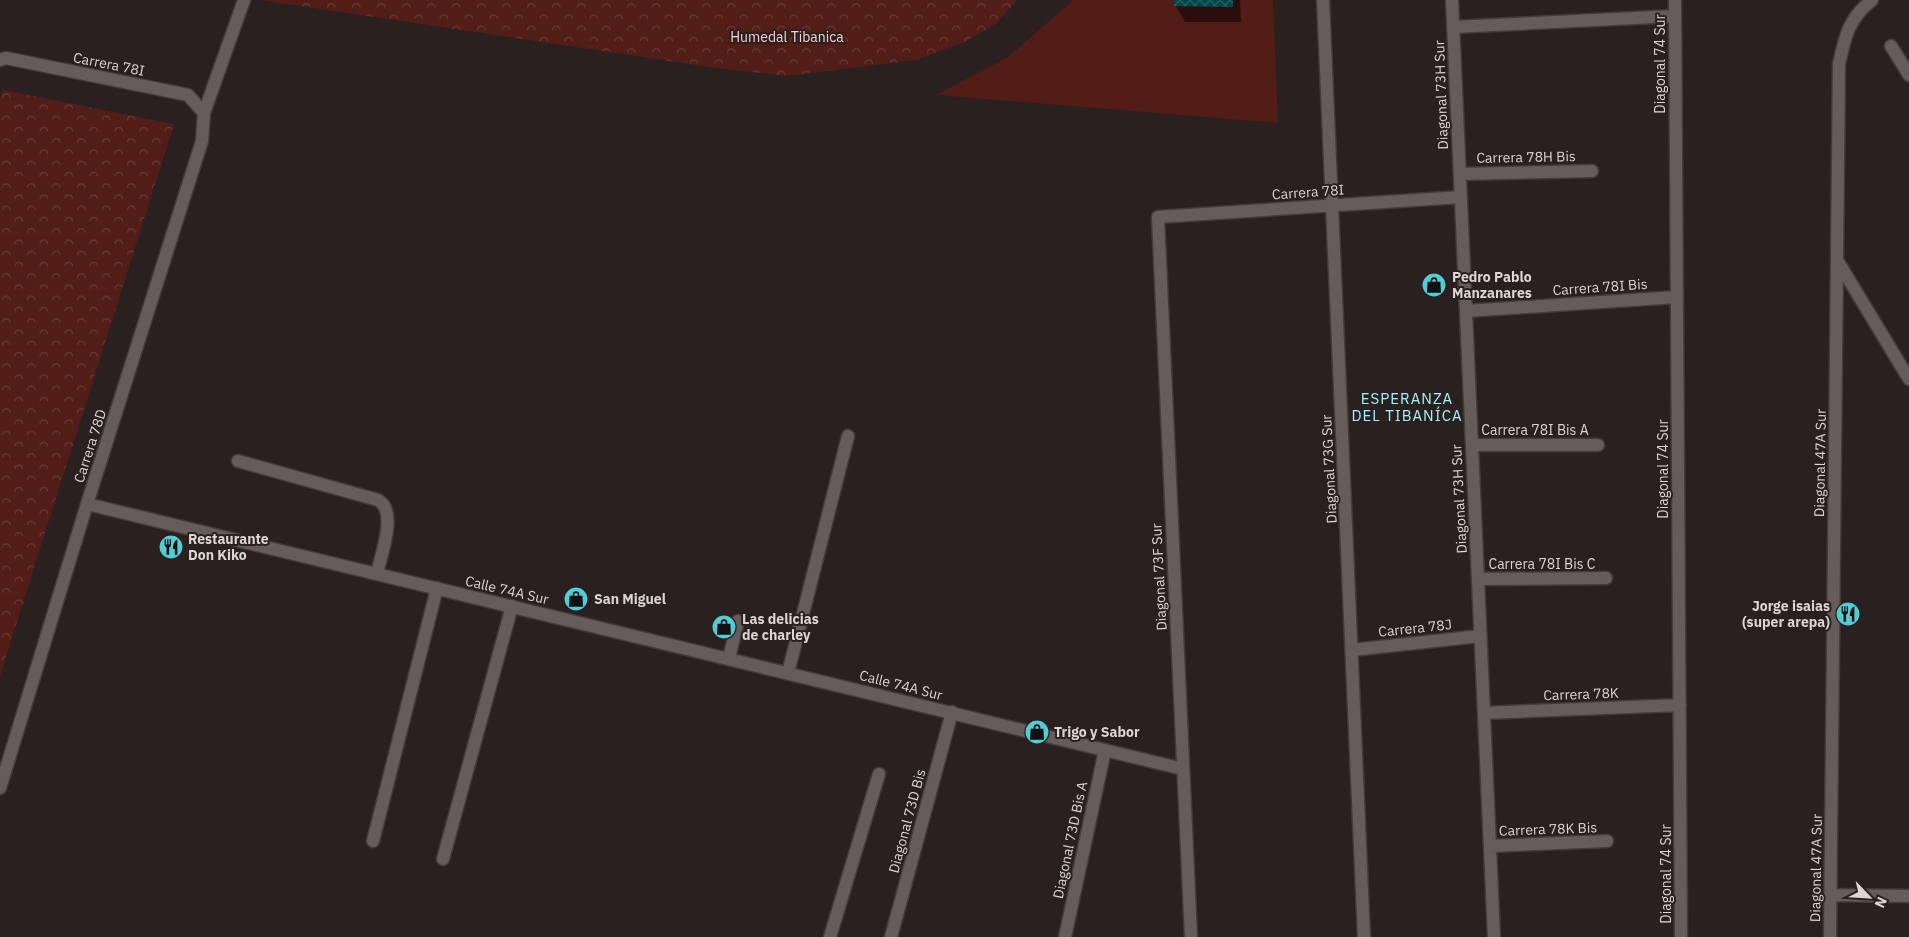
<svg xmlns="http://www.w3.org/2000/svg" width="1909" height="937" font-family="'IBM Plex Sans',sans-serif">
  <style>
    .green { fill: #521c17 }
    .forest { fill: url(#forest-crowns) }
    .shadow { fill: #0007 }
    .building { fill: url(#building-cross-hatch) }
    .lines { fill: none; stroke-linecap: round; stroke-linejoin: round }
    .minor-casing { stroke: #413b3a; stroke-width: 15 }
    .minor { stroke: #665c5a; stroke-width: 12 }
    .labels { text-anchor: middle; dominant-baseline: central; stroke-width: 4; stroke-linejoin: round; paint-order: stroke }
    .park-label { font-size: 14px; fill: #fbcec7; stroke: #29201f }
    .street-label { font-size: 14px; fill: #dbd5d4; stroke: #29201f }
    .poi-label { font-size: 14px; font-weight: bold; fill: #dbd5d4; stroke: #29201f; text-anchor: start }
    .neighbourhood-label { font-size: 15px; letter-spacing: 1px; fill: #a1f2f9; stroke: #29201f }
  </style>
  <defs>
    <pattern id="forest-crowns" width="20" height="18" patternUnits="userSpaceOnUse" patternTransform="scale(1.25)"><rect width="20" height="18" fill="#521c17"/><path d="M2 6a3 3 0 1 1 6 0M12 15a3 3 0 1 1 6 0" fill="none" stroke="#6a3c38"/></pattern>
    <pattern id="building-cross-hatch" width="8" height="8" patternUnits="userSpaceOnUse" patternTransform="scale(1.25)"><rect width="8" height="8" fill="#004549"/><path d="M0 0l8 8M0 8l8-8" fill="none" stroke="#255f62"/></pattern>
  </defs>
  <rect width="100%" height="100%" fill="#29201f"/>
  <path class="green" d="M1073,0h200l5,123 -342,-28 72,-38z"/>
  <path class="forest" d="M260,0h757l-20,23 -30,18 -50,19 -130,16 -71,-8z
    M3,90l171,34 -174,552v-578z"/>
  <path class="shadow" d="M1176,0h64l1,22h-56l-9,-16z"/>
  <path class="building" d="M1174,0h59v7l-59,-1z"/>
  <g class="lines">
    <defs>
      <path id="minor" d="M1323,0l41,937
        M1452,0l42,937
        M1675,0l6,937
        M1453,27l222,-11
        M1891,46l18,29
        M0,60l6,-2 182,37 16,18
        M1460,174l132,-3
        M1837,260l72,119
        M1466,311l211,-14
        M1472,445h126
        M238,461l140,39c20,11 3,55 -1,73
        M87,504l1096,265
        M1478,579l128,-1
        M1352,650l128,-14
        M729,658l9,-37
        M788,673l60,-237
        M1484,713l196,-8
        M0,788l87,-284 115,-363 2,-28 40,-113
        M373,841l64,-253
        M1490,846l117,-5
        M443,859l69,-253
        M1830,895l79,1
        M830,937l49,-163
        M891,937l61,-225
        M1065,937l40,-187
        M1191,937l-33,-720 303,-20
        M1830,937l9,-873c6,-28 10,-46 33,-64"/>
    </defs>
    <use href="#minor" class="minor-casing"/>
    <use href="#minor" class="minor"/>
  </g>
  <defs>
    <symbol id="shop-disc" viewBox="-11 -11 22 22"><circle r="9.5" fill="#52ccd5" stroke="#29201f"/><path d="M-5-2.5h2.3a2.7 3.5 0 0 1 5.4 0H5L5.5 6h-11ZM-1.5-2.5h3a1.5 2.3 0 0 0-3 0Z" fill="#111"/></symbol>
    <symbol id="restaurant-disc" viewBox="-11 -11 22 22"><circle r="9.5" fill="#52ccd5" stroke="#29201f"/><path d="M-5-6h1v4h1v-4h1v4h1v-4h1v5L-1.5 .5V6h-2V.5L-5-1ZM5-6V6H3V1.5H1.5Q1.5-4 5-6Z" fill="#111"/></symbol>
  </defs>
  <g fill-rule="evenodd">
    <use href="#shop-disc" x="1420" y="271" width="28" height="28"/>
    <use href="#restaurant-disc" x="157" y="533" width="28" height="28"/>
    <use href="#shop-disc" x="562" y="585" width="28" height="28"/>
    <use href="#restaurant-disc" x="1834" y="600" width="28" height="28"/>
    <use href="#shop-disc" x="710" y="613" width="28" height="28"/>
    <use href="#shop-disc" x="1023" y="718" width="28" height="28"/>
  </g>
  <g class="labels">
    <g class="park-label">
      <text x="787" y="37">Humedal Tibanica</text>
    </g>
    <g class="street-label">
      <text transform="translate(109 64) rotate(11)">Carrera 78I</text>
      <text transform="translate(1660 64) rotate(-90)">Diagonal 74 Sur</text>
      <text transform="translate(1441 95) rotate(-92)">Diagonal 73H Sur</text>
      <text transform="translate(1526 157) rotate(-1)">Carrera 78H Bis</text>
      <text transform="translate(1308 192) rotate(-4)">Carrera 78I</text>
      <text transform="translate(1600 287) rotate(-4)">Carrera 78I Bis</text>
      <text x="1535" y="430">Carrera 78I Bis A</text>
      <text transform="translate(90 446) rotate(-72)">Carrera 78D</text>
      <text transform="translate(1820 463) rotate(-89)">Diagonal 47A Sur</text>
      <text transform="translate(1329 469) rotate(-93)">Diagonal 73G Sur</text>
      <text transform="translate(1663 469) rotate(-90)">Diagonal 74 Sur</text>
      <text transform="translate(1459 499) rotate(-93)">Diagonal 73H Sur</text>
      <text x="1542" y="564">Carrera 78I Bis C</text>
      <text transform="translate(1159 577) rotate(-93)">Diagonal 73F Sur</text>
      <text transform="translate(507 590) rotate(13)">Calle 74A Sur</text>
      <text transform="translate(1415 628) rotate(-6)">Carrera 78J</text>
      <text transform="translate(901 685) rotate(14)">Calle 74A Sur</text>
      <text transform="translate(1581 694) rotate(-2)">Carrera 78K</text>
      <text transform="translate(907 821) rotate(-75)">Diagonal 73D Bis</text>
      <text transform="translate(1548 829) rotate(-2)">Carrera 78K Bis</text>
      <text transform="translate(1070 840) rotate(-78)">Diagonal 73D Bis A</text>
      <text transform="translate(1816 868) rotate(-89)">Diagonal 47A Sur</text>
      <text transform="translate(1666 874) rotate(-90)">Diagonal 74 Sur</text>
    </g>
    <g class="poi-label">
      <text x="1452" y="277">Pedro Pablo<tspan x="1452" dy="16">Manzanares</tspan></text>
      <text x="188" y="539">Restaurante<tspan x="188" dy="16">Don Kiko</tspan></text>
      <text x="594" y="599">San Miguel</text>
      <text x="1830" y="606" text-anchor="end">Jorge isaias<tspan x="1830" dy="16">(super arepa)</tspan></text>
      <text x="742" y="619">Las delicias<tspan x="742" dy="16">de charley</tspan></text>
      <text x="1054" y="732">Trigo y Sabor</text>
    </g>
    <g class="neighbourhood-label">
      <text x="1407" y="398">ESPERANZA<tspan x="1407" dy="17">DEL TIBANÍCA</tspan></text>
    </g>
  </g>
  <g transform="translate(1869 897) rotate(115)" stroke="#29201f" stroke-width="4" paint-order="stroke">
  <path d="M0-4L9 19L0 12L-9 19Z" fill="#dbd5d4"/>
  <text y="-8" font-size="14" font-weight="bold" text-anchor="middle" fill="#dbd5d4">N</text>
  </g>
</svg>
